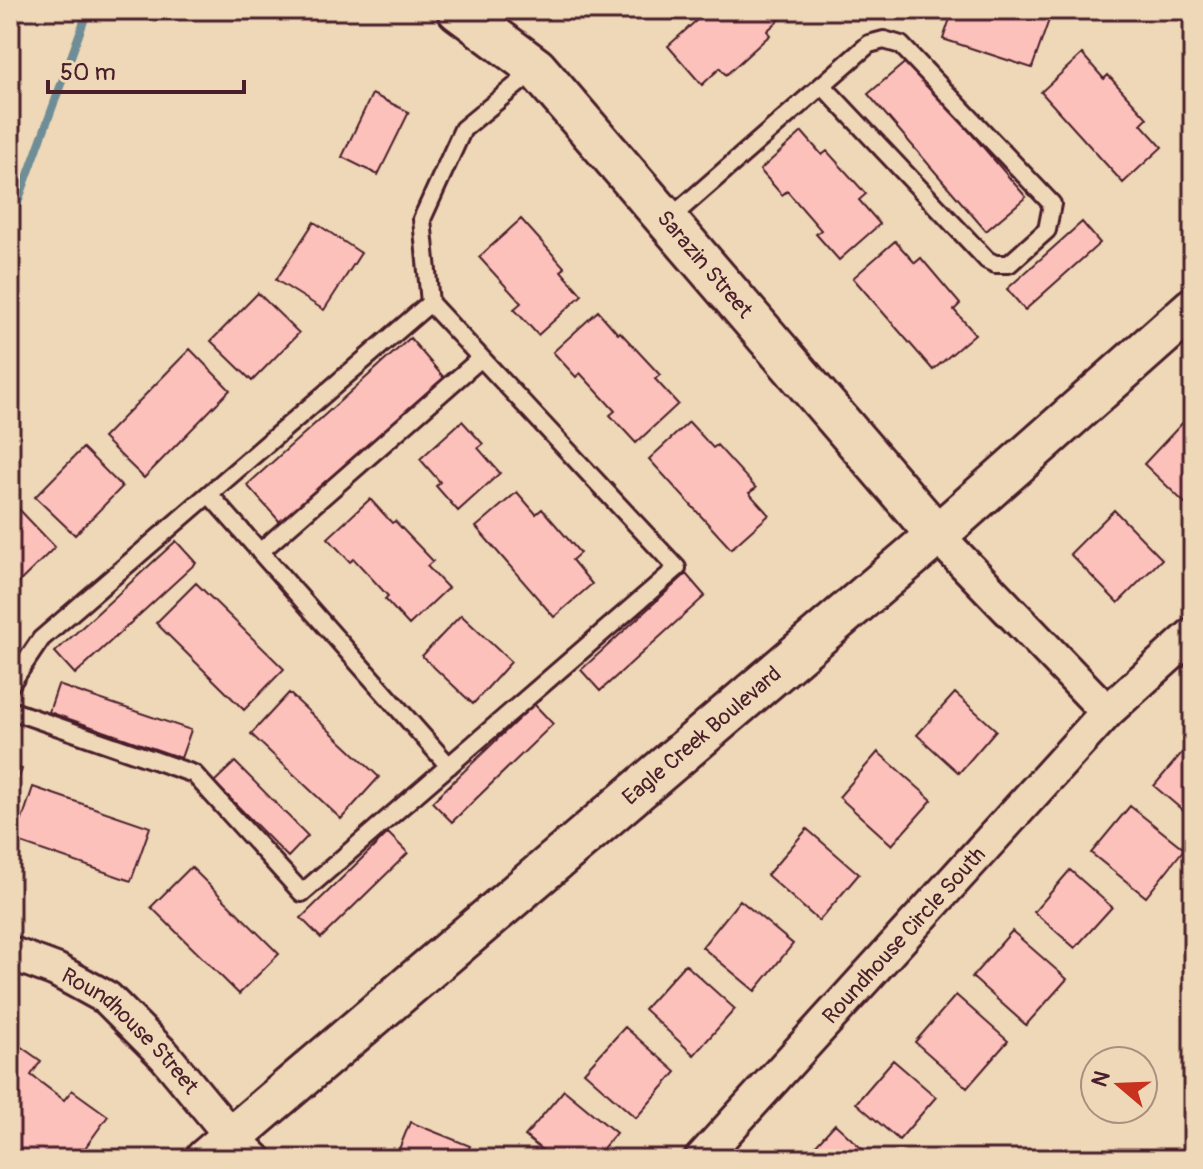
<svg xmlns="http://www.w3.org/2000/svg" width="1203" height="1169" font-family="Pangolin,sans-serif">
  <style>
    .lines { fill: none; stroke-linecap: round; stroke-linejoin: round }
    .stream { stroke: #6e8d96; stroke-width: 8 }
    .building { fill: #fdc1bb; stroke: #4a1f2b; stroke-width: 2 }
    .service-casing { stroke: #4a1f2b; stroke-width: 22 }
    .minor-casing { stroke: #4a1f2b; stroke-width: 38 }
    .tertiary-casing { stroke: #4a1f2b; stroke-width: 46 }
    .service { stroke: #eed8b7; stroke-width: 16 }
    .minor { stroke: #eed8b7; stroke-width: 32 }
    .tertiary { stroke: #eed8b7; stroke-width: 40 }
    .labels { text-anchor: middle; dominant-baseline: central; stroke-width: 6; stroke-linejoin: round; paint-order: stroke }
    .street-label { font-size: 22px; fill: #4a1f2b; stroke: #eed8b7 }
  </style>
  <rect width="100%" height="100%" fill="#eed8b7"/>
  <filter id="ink" filterUnits="userSpaceOnUse"><feTurbulence type="fractalNoise" baseFrequency=".0125" numOctaves="2"/><feDisplacementMap in="SourceGraphic" scale="16" xChannelSelector="R" yChannelSelector="G"/><feConvolveMatrix kernelMatrix="1 2 1 2 8 2 1 2 1" color-interpolation-filters="sRGB"/></filter>
  <g filter="url(#ink)">
    <g class="lines">
      <path class="stream" d="M10,224l78,-214"/>
    </g>
    <path class="building" d="M708,10h82l-23,21 3,4 -44,40 -6,-7 -18,17 -34,-39z
      M953,10h87l11,4 -19,54 -89,-29z
      M1082,54l22,25 4,-4 39,43 -6,6 21,23 -39,36 -82,-91z
      M908,60l118,137 -40,34 -118,-137z
      M372,94l37,18 -31,63 -36,-18z
      M802,132l20,23 5,-4 39,43 -7,6 21,24 -41,36 -23,-26 5,-4 -34,-39 -5,4 -22,-25z
      M521,219l44,49 -4,3 21,24 -44,40 -24,-26 7,-6 -42,-46z
      M314,222l47,31 -37,57 -48,-30z
      M1082,222l18,21 -75,67 -18,-21z
      M895,241l20,22 6,-5 39,46 -6,6 21,24 -42,36 -80,-92z
      M258,293l41,40 -47,48 -41,-40z
      M598,311l20,23 2,-2 40,43 -5,4 23,25 -42,39 -26,-28 5,-4 -35,-38 -4,4 -23,-25z
      M410,338l35,41 -164,144 -34,-38z
      M190,349l40,41 -86,88 -41,-40z
      M1188,417l5,5v89l-49,-47z
      M462,421l21,23 -5,4 22,25 -42,38 -22,-25 4,-4 -20,-23z
      M689,422l24,26 4,-3 39,43 -7,5 20,22 -38,34 -82,-90z
      M83,448l39,39 -47,48 -40,-38z
      M517,492l19,22 6,-5 38,44 -8,7 20,24 -38,33 -78,-90z
      M370,499l22,24 3,-2 38,40 -6,5 21,22 -39,37 -24,-26 3,-3 -34,-37 -4,3 -22,-24z
      M17,507l38,40 -45,44v-77z
      M1114,510l48,49 -44,44 -48,-49z
      M176,541l20,22 -121,111 -20,-22z
      M686,574l19,22 -105,95 -19,-21z
      M196,583l88,86 -40,41 -88,-87z
      M461,615l50,47 -38,42 -51,-48z
      M58,685l133,45 -10,28 -132,-46z
      M289,693l90,84 -38,42 -90,-85z
      M955,693l41,37 -37,43 -42,-38z
      M534,704l19,20 -101,98 -20,-20z
      M1190,743l3,2v74l-39,-33z
      M878,752l54,48 -40,45 -53,-48z
      M235,762l73,74 -20,21 -74,-75z
      M10,765l12,4 -12,33z
      M33,787l117,40 -19,54 -116,-40z
      M1130,806l54,43 -38,48 -55,-44z
      M807,829l52,45 -40,47 -52,-46z
      M388,833l20,20 -87,85 -20,-20z
      M191,867l88,87 -40,40 -88,-87z
      M1070,870l42,37 -37,41 -41,-36z
      M740,900l53,44 -38,47 -53,-44z
      M1012,931l55,48 -41,46 -54,-48z
      M685,964l50,45 -41,46 -50,-46z
      M956,995l52,46 -41,47 -52,-46z
      M625,1027l51,45 -40,46 -52,-46z
      M10,1039l31,22 -10,14 33,25 8,-10 36,26 -31,43h-67z
      M893,1060l43,37 -37,43 -43,-37z
      M564,1090l52,43 -22,26h-41l-28,-23z
      M410,1122l60,24 -6,13h-69z
      M835,1124l38,35h-70z"/>
    <g class="lines">
      <defs>
        <path id="service" d="M668,220l201,-176 15,-4 17,5 151,159 -5,26 -38,34h-14l-8,-4 -165,-175
          M209,494l240,272
          M261,551l220,-193
          M10,685l31,-46 389,-336 -8,-84 41,-90 73,-60
          M10,710l184,64 108,119 375,-325 -247,-265"/>
        <g id="minor">
          <path d="M937,535l170,177"/>
          <path id="s1" d="M10,953l46,17 51,28 58,58 66,80 24,23"/>
          <path id="s2" d="M701,1159l406,-447 86,-78"/>
        </g>
        <g id="tertiary">
          <path id="s3" d="M458,10l78,58 401,467"/>
          <path id="s4" d="M206,1159l731,-624 256,-227"/>
        </g>
      </defs>
      <use href="#service" class="service-casing"/>
      <use href="#minor" class="minor-casing"/>
      <use href="#tertiary" class="tertiary-casing"/>
      <use href="#service" class="service"/>
      <use href="#minor" class="minor"/>
      <use href="#tertiary" class="tertiary"/>
    </g>
  </g>
  <g class="labels">
    <g class="street-label">
      <text stroke="none"><textPath href="#s3" startOffset="356">Sarazin Street</textPath></text>
      <text stroke="none"><textPath href="#s4" startOffset="652">Eagle Creek Boulevard</textPath></text>
      <text stroke="none"><textPath href="#s2" startOffset="302">Roundhouse Circle South</textPath></text>
      <text stroke="none"><textPath href="#s1" startOffset="146">Roundhouse Street</textPath></text>
    </g>
  </g>
  <rect width="1203" height="1169" fill="none" stroke="#eed8b7" stroke-width="40"/>
  <rect x="20" y="20" width="1163" height="1129" fill="none" stroke="#4a1f2b" stroke-width="3" filter="url(#ink)"/>
  <g transform="translate(1119 1085) rotate(289)"><circle r="38" fill="#eed8b7" stroke="#ac8e7f" stroke-width="2"/>
  <path d="M0-6L14 30L0 20L-14 30Z" fill="#c8321e"/>
  <text y="-12" font-size="22" font-weight="bold" text-anchor="middle" fill="#4a1f2b">N</text>
  </g>
  <path d="M48 80v12h196v-12" fill="none" stroke="#4a1f2b" stroke-width="4"/>
  <text x="60" y="80" font-size="24" fill="#4a1f2b" stroke="#eed8b7" stroke-width="6" paint-order="stroke">50 m</text>
</svg>
